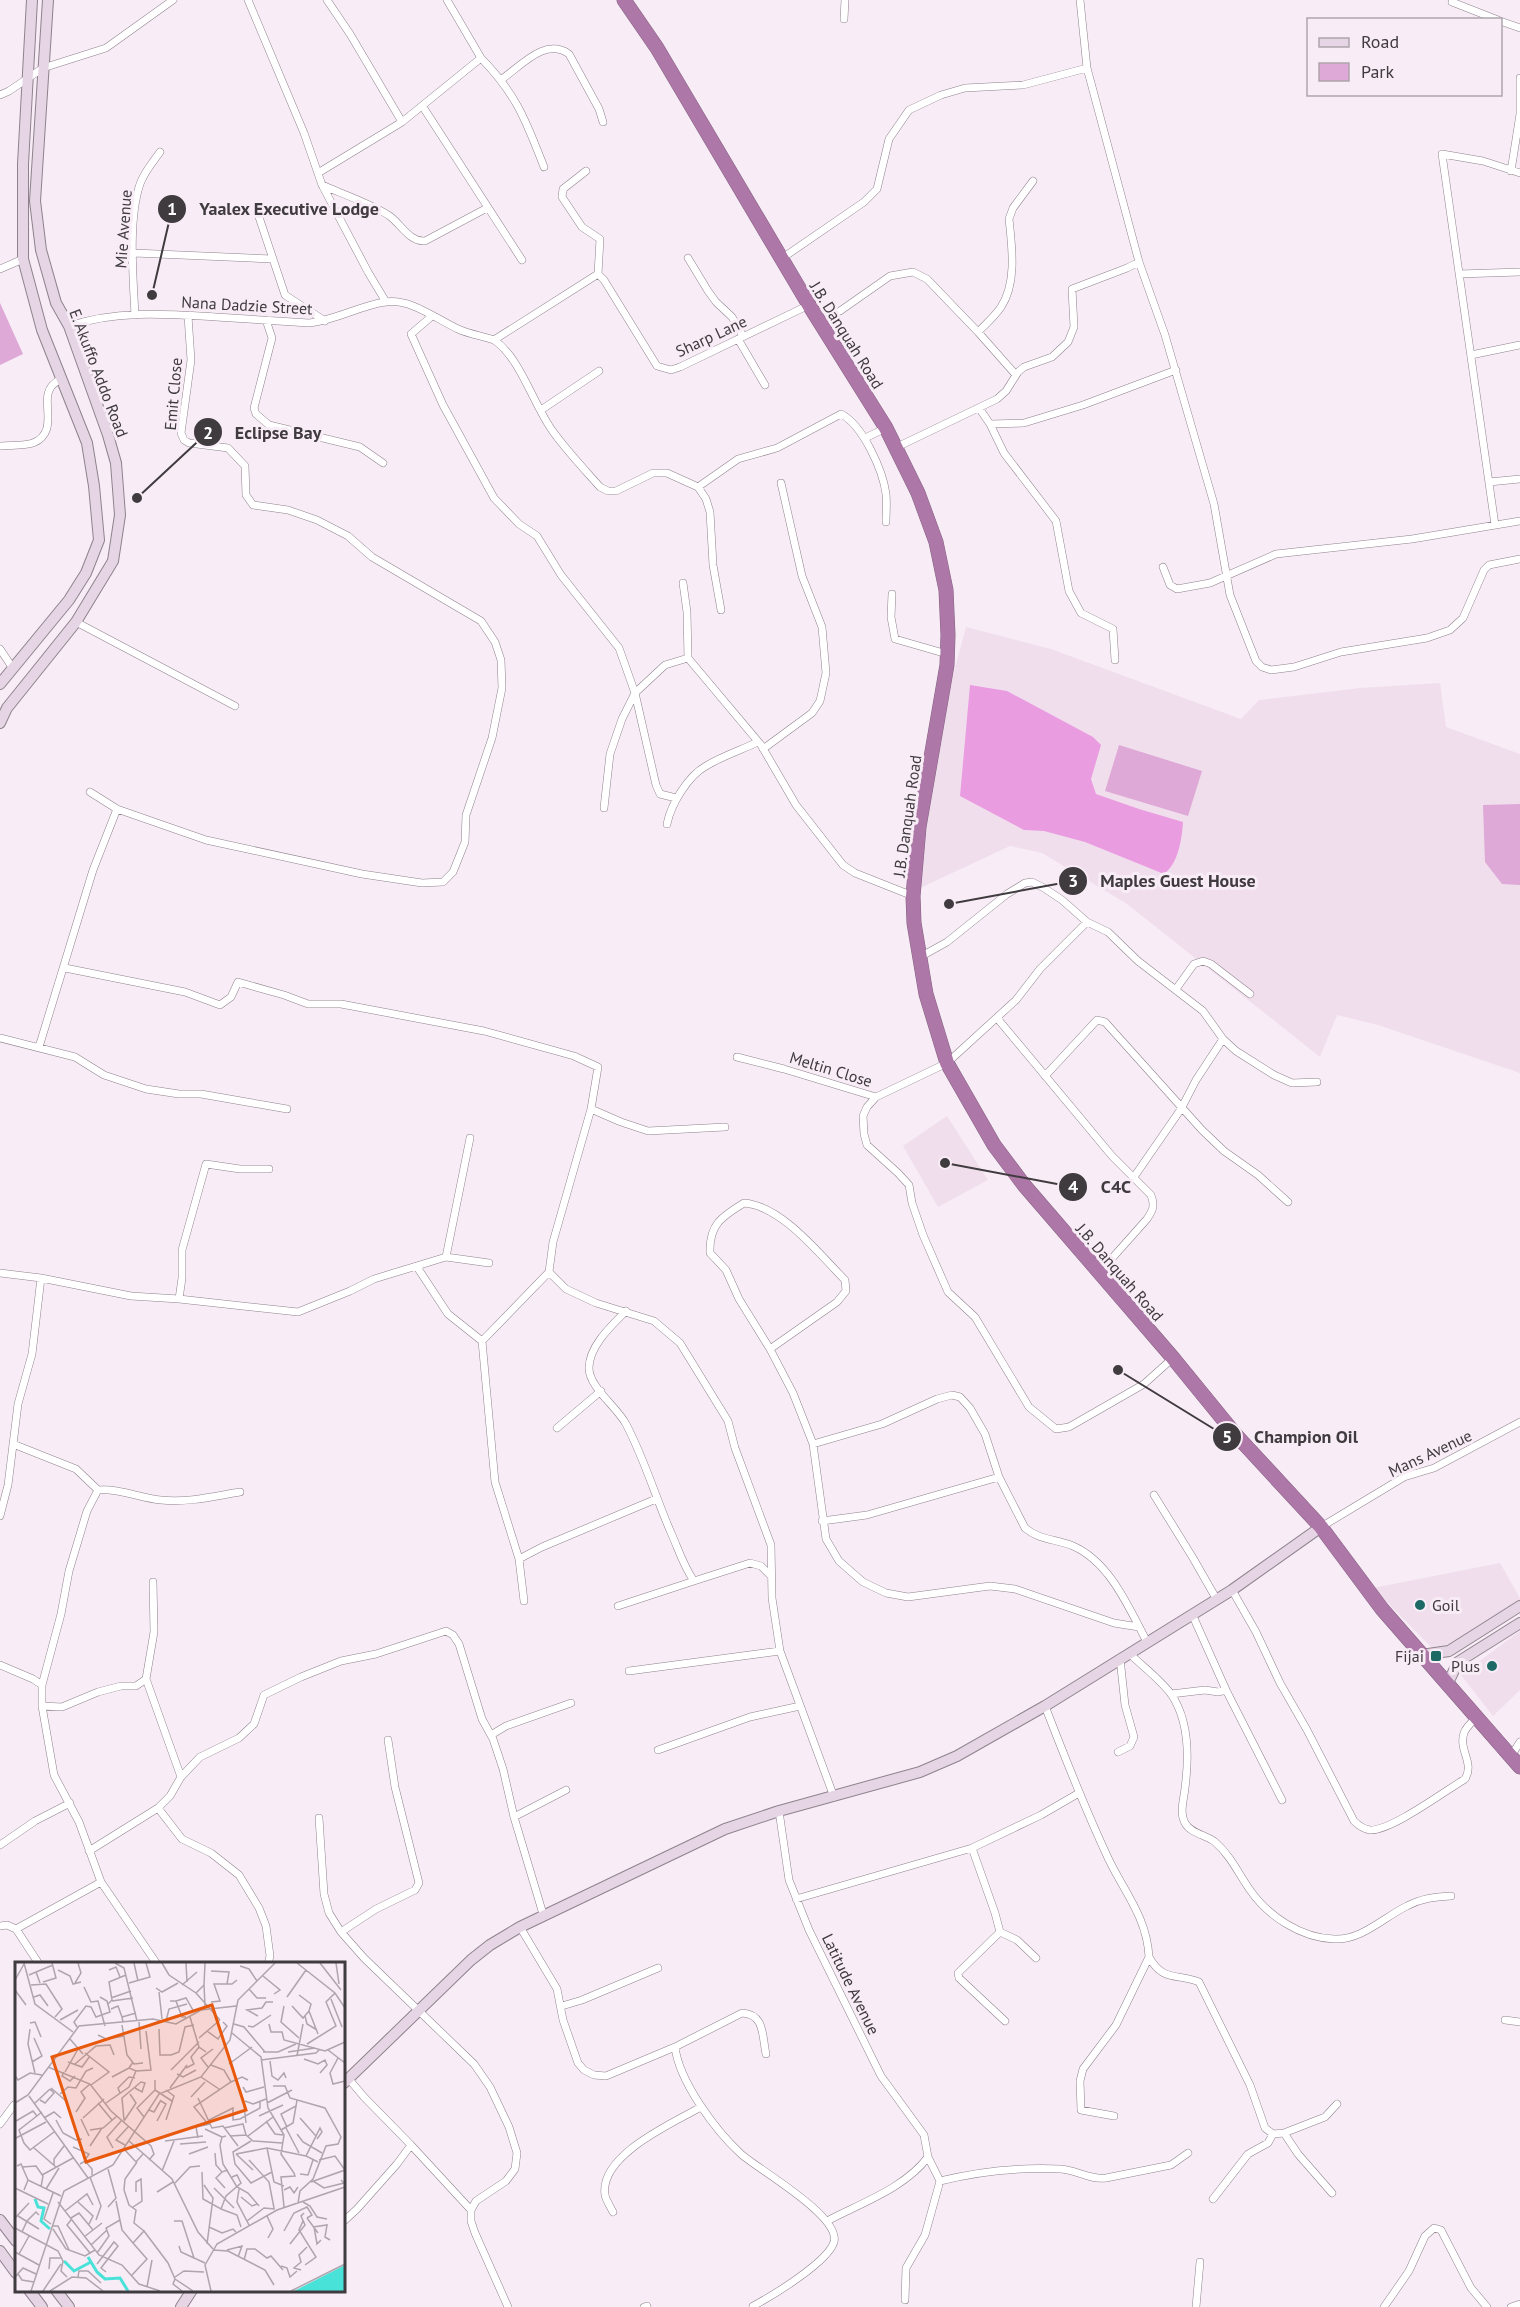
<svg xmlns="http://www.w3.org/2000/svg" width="1520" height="2307" font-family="'PT Sans',sans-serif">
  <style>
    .built { fill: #f0deed }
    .green { fill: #dea9d7 }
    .forest { fill: #ea9ce1 }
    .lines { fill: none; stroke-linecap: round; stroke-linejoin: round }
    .street-casing { stroke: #8e838c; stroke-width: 8 }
    .secondary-casing { stroke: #8e838c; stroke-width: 12 }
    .highway-casing { stroke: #866383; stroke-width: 15 }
    .street { stroke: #fff; stroke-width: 7 }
    .secondary { stroke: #e6d6e5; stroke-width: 10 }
    .highway { stroke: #ad78a7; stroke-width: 14 }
    .poi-dot { fill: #1d6965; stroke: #f8ecf6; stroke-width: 2 }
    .labels { text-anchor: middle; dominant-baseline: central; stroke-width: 6; stroke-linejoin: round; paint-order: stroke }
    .street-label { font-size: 16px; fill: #3f3b3f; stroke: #f8ecf6 }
    .poi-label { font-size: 16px; fill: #3f3b3f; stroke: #f8ecf6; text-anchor: end }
    .inset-river { fill: none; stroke: #48e2d9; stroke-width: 3 }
    .inset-road { fill: none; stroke: #aea5ad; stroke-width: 1.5 }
    .view { fill: #e8590c; fill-opacity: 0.15; stroke: #e8590c; stroke-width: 3 }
    .inset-edge { fill: none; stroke: #3f3b3f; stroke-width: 3 }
    .leader { fill: none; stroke: #3f3b3f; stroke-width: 2 }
    .callout-dot { fill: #3f3b3f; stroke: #f8ecf6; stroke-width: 2 }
    .mark-label { font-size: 18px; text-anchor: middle; font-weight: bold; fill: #fff }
    .callout-label { font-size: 18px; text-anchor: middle; font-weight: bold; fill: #3f3b3f; stroke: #f8ecf6; stroke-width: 6; stroke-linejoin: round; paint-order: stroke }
  </style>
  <rect width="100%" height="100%" fill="#f8ecf6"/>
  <path class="built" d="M966,627l85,22 190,70 18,-19 101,-12 80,-5 6,44 74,27v319l-142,-48 -41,-10 -17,42 -193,-153 -85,-51 -32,-7 -92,43 8,-78 22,-117z
    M947,1116l41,64 -50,27 -35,-61z
    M1500,1563l20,35v4l-49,33 -37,15 -61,-62z
    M1520,1631v59l-27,26 -32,-41z"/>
  <path class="green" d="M0,303l23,51 -23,11z
    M1119,745l83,26 -14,45 -83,-25z
    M1520,804v81l-18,-1 -17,-22 -2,-57z"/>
  <path class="forest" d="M970,685l37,6 86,46 8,8 -10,34 5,15 43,15 44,13c-1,17 -5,42 -19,52l-79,-32 -41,-11 -20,-1 -64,-34z"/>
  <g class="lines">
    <defs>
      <path id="street" d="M248,0l56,133 18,52 46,87 18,30
        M327,0l23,34 52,88
        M1080,0l7,68 52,194 26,73 49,169 16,91 26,66 6,6 9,3 23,-3 47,-15 86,-14 23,-8 13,-12 21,-48 5,-5 31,-6
        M1452,2l46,18
        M844,19l1,-19
        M1500,21l20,7
        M481,58c36,37 45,63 63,109
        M502,79c19,-13 43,-42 67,-25l30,55 4,13
        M0,95l9,-4 34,-23 63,-20 67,-48
        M423,107l99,153
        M586,171l-23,18 -1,8 20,30 18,12 -2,35
        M1511,171l9,-57v-36
        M318,173l84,-51 79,-64 -34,-58
        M322,185c18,8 55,21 69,32 11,9 19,25 34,24l62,-33
        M257,211l28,84 40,26
        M134,253l138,6
        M688,258l20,33 8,11 16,15 11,19
        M781,259l83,-57 13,-13 12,-50 20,-29 32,-15 24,-7 58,-3 64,-17
        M0,269l23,-10
        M598,274l6,6 53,86 14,4 9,-3 129,-62
        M1459,274l61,-2
        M840,311l50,-35 23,-4 14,7 51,53 38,43
        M135,315c-2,-38 -7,-96 5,-131 4,-12 13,-22 20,-32
        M432,316l-21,18 32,71 51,93 25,26 18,12 24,39 58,73 16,45 21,92 4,9 16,4
        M266,320l6,18 -18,70 2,6 13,11 91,22 23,16
        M69,326c47,-16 98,-12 147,-9 31,2 62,4 93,6 27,-3 50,-17 76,-21 26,-4 51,17 73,27 11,5 24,7 36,11l104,-66
        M978,332c8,-8 17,-16 23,-25 16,-24 11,-60 8,-88l4,-11 20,-27
        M738,339l27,46
        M494,340c27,18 40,67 60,93 14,19 30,36 46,54l8,4h8l37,-18h14l31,14 8,12 4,13 3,53 8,45
        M1471,355l49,-10
        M979,408l11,16 14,29 52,68 13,70 12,22 32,16 2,31
        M541,410l58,-39
        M990,424l34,-1 59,-18 93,-35
        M865,438l21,-10
        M0,446c10,-1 24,0 33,-3 27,-11 7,-41 18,-56 2,-3 7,-6 10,-9
        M897,447l100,-48 9,-8 12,-19 6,-5 28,-10 16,-15 6,-15 -2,-38 55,-21 12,-6
        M1489,482l31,-3
        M698,487l40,-28 39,-11 64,-34c22,11 42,57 45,80 1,9 0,19 0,28
        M1495,525l-53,-371 41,7 37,12
        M1163,567l7,18 7,4 33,-6 66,-29 136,-15 108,-18
        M683,583l4,29 1,46 73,87 35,60 47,60 12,8 58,23
        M892,594l-1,23 4,22 52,15
        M76,622l159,84
        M0,649l12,18
        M763,749l49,-36 8,-12 6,-28 -4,-46 -20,-51 -21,-93
        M90,792l27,17 89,31 156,34 60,9 21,-1 10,-10 12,-30 1,-27 26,-77 10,-50 -1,-28 -6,-18 -14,-21 -109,-64 -24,-21 -31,-16 -29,-10 -35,-5 -7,-10 -1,-29 -17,-18 -39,-5 -5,-3 -3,-7 10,-73 -3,-44
        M604,808l6,-54 12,-35 13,-26 30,-28 23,-7
        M667,824c4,-20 21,-48 39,-58 16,-10 35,-16 52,-24
        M920,957l27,-15 60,-48 18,-11 7,-1 12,6 18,12 25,22 21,10 30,29 65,50 20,28 13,12 38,24 18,8 25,-1
        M65,968l120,24 35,13 11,-8 7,-15 46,13 24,9h33l143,27 90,25 24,11 -7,42 -38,133 -4,30 -67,69 -34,-27 -31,-47
        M1176,989l18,-25 9,-3 8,3 39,30
        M997,1018l115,138 39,39c4,11 2,15 -4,24l-49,55
        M0,1038l75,19 29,18 42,14 33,5h22l86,15
        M39,1047l54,-177 24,-61
        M737,1057l47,12 92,28 71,-34 69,-63 24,-31 47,-47
        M1045,1076l52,-56 8,2 97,108 22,21 34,24 30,27
        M876,1097l-9,10 -4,9 1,18 3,11 31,28 11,12 3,18 11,32 25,57 27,25 54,90 27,22 13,-2 75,-43 29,-26
        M591,1109l30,13 27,9 77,-4
        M1134,1177l47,-68 15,-29 27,-41
        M446,1257l43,6
        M549,1272l17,17 30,14 58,18 26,22 48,78 7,27 36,97 1,53 8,53 54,146
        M0,1273l41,5 90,18 48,3 119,13 52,-21 24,-12 72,-22 24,-119
        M179,1299l3,-21v-28l24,-86 34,5h29
        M626,1311c-14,14 -37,35 -37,57 0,19 28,39 37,56 19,36 30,75 46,111 7,16 12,32 22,46l56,-18 11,3 9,9
        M482,1341l13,141 24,77 5,42
        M770,1349l67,-47 9,-11 -1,-11c-26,-26 -63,-74 -101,-77 -23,14 -35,22 -34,50l16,17 13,29 31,50 23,44 20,51 13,95 13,22 24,21 23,11 22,4 82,-11 25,3 99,34 25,4
        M557,1428l44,-37
        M13,1444l63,25 22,21
        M813,1444l69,-20 55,-25 15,-4 8,2 10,11 15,26 14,43 26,51c14,12 31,11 48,18 37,16 56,62 74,96
        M1154,1495l39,63 24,42
        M0,1516l8,-31 10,-81 14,-50 9,-76
        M822,1521l45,-6 132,-38
        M1321,1527l83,-50 30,-9 86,-46
        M519,1559l23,-12 114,-48
        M153,1582l1,50 -8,47 35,98
        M1232,1590l24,42 24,51 27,47 47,91c4,4 10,8 16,9 21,1 75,-39 95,-51 10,-16 -7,-29 -1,-46 2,-6 8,-11 12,-15
        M618,1606l76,-25
        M1192,1614l34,76
        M1129,1653c13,13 31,26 42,41 18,26 18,64 14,94 -1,11 -6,25 0,35 6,11 22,12 30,19 16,14 23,31 35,48 18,26 51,48 84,49 27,2 50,-22 73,-33 15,-8 28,-9 44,-10
        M0,1665l33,14 9,6
        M629,1671l151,-20
        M1171,1694l34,-4 13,2 8,-2 56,110
        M42,1706l20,1 36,-15 23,-6h15l10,-7
        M1045,1706c20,52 40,103 64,154 16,33 38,58 40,97l-33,68 -33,44 -3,12 1,29 33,6
        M491,1735l15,-9 65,-23
        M658,1750l92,-33 50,-11
        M1118,1752l12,-6 4,-9 -9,-32 -5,-47
        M1511,1756l9,-14
        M158,1808l24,31 29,14 28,22 20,33 7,18 4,30 -2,8
        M779,1811l10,69 20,50 72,146 43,59 4,22 12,24 -15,54 -19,33 -1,32
        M514,1817l52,-27
        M319,1818l5,76 5,19 12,19 23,26 110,106 16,23 19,40 8,26 -2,16 -9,12 -30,20 -5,9v11l4,12 33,74
        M0,1845l35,-24 35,-18
        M972,1848l23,65 5,19 -42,41 1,5 46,43
        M89,1851l69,-43 12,-12 11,-19 19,-20 39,-19 15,-14 10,-29 37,-18 40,-16 35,-7 70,-23 7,4 6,9 23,75 11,20 10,30 11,48 29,97
        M796,1899l176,-51 69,-33 38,-22
        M0,1926l7,-1 9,4
        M520,1927l37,62 6,31 15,43 6,7 10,5 12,1 69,-29c4,34 40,83 66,107 18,16 100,62 93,88 -6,20 -62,54 -81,64
        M16,1929l85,-47
        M16,1929l23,35
        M341,1932l35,-23 39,-19 4,-7 -24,-96 -7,-47
        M1000,1932l17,8 19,18
        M1149,1957c14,25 27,16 50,25l51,103 15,43 8,6 11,-1 14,21 34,39
        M157,1964l-56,-82 -22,-60 -25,-47 -12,-69v-21l19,-71 8,-43 18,-60 11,-21c21,-2 42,8 63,10 26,3 54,-4 79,-8
        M562,2006l20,-6 76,-32
        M1505,2020l15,2
        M675,2047l67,-34c23,1 20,23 24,41
        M0,2124l14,-19
        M1284,2133l41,-16 12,-13
        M411,2145l60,65
        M940,2181c40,-10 79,-14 121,-12 15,1 29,11 45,9l65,-13 17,-12
        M1213,2199l35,-45 20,-11 5,-9
        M613,2212c-3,-6 -7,-12 -8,-17 -6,-40 68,-72 96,-88
        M344,2221l13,-12 40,-45 14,-19 -47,-48 -16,-19
        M827,2221c34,-18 78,-33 101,-64
        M644,2307l3,-1
        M1196,2307l4,-45
        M1384,2307l25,-36 16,-35 9,-8 7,2 30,58 16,19
        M1511,2307l9,-3"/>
      <path id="secondary" d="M0,684l69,-84 17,-27 13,-33 -5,-54 -7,-43 -45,-113 -19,-71v-95l9,-164
        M0,723l7,-15 69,-86 37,-61 7,-46 -4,-52 -8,-28 -39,-109 -13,-23 -15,-53 -6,-49 13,-201
        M1421,1655l28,-4 71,-45
        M1447,1685l11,-23 62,-39
        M344,2083l127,-123 19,-15 30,-18 205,-98 54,-18 141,-39 37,-16 88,-50 187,-116 89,-63
        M0,2220l16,21
        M0,2251l16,22
        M29,2290l13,17
        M56,2290l13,17
        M181,2307l11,-17"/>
      <path id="highway" d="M624,0l33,48 152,257 77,123 32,65 18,49 10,48 2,45 -1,30 -28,162 -6,69 1,27 12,71 21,69 47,82 30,40 149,173 62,76 86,93 61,82 138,158"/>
    </defs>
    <use href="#street" class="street-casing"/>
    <use href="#secondary" class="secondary-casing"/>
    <use href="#highway" class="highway-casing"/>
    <use href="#street" class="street"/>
    <use href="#secondary" class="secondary"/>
    <use href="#highway" class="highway"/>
  </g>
  <g class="poi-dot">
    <circle cx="1420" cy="1605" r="6"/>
    <rect x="1430" y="1650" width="12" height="12" rx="3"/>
    <circle cx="1492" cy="1666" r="6"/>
  </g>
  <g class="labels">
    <g class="street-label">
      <text transform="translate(123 229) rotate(-86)">Mie Avenue</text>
      <text transform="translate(247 305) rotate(3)">Nana Dadzie Street</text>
      <text transform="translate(847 335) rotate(58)">J.B. Danquah Road</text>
      <text transform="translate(711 336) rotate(-25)">Sharp Lane</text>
      <text transform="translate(99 373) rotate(69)">E. Akuffo Addo Road</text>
      <text transform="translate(173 394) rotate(-85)">Emit Close</text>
      <text transform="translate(907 816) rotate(-82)">J.B. Danquah Road</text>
      <text transform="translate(831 1069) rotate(17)">Meltin Close</text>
      <text transform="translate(1120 1272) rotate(49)">J.B. Danquah Road</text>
      <text transform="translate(1430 1453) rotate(-25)">Mans Avenue</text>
      <text transform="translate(851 1984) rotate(64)">Latitude Avenue</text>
    </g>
    <g class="poi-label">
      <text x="1432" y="1605" text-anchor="start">Goil</text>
      <text x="1424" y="1656">Fijai</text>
      <text x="1480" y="1666">Plus</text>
    </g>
  </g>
  <g transform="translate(15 1962)">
    <rect width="330" height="330" fill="#f8ecf6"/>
    <path d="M330,303v26h-51z" fill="#48e2d9"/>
    <path class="inset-river" d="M20,237l3,8 6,1 -3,13 9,8M73,295l9,15 8,7 15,-1 8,13M49,299l10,10 17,-9"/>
    <path class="inset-road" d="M9,1l11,41 38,28M100,1l9,5 13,53M119,1l4,18M147,1l7,12 27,18 24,27M171,1l1,19M282,1l38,30 10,15M305,1l21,27M321,1l3,21M225,4l9,3 8,12M43,8l12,6 3,8 8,-2M94,8l7,-3 4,10M196,9l18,1 -2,12M21,10l17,-7M14,13l7,-3 4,11M248,14l17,14 -6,4M0,18l9,-16M28,20l13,-4 -4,-15M60,21l6,-10 -3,-10M114,21l21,-6 -4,-14M16,23l15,-1 16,25 -7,8M167,23l15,-13M189,23l1,-22M69,25l7,15 7,-1 7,25M141,26l6,4 16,-9M234,27l8,9h9M0,28l11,15M144,30l3,27M181,31l8,-8 1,21M19,35l6,-2 8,11M272,35l19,-27M96,36l20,-7M316,37l11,28M97,39l21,-3M155,39h6l6,16h4M161,39l10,-3 8,14M196,40l9,-1 -6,-17h18l5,-4M93,42l4,-4 -3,-18 17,-7M269,44l-3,16 18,16M277,44l11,12 6,-7 2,-7 -12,-9M96,47l7,-3 4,11M294,49l9,23M243,54l-11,-6 15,-2 4,-6h7M290,54l2,8 10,6M175,55l9,30 7,5M45,58l18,-10M151,59l3,-12 18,-5M108,60l-1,-5 14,-4M124,60l2,27M15,61l5,-1 6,15M219,62l10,3 21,25M254,62l2,8h11l2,8 41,11 20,-9M107,63l5,30 7,9 9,-1M233,64l5,1 18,-12M62,65l-3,-5 12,-16 5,1 5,10 14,-5 -3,-11 -7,-4M15,67l-2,15 7,29M144,67l1,26h11l8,-3 6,-25 9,-2M192,69l11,8 9,-13 -4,-4M217,71l29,24 7,51 16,27 -3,19 13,19 1,3 -14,1 3,30M83,73l8,4 18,-3M184,76l21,-18M55,77l13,15M292,82l29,-18 -10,-24 9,-9M313,88l17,13M248,90h15l18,-8M273,90l27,-4M70,91l24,19 -18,13M282,94l6,-32M323,96l-8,15 3,11 12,-3M289,97l14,5 7,-4 2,5 -7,8M246,98l55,-7 4,-4M255,99l2,15 6,4 6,-7 2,5M17,100l10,-6 -8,-18M53,100l14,5 8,-11M118,100l-4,6 7,3 15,-1 -5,-39M60,102l21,-18 14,-1 4,10M214,102l23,-17M196,103l13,5 7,12M33,105l42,17 21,27 40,35 3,8 -5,6M193,105l-7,-9 12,-9M171,106l8,-4 -3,-7 8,-10M156,108l28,-28M49,110l-2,4 8,5 5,-5M50,110l13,-23M162,112l6,3 13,-7M0,114l3,4 12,-7 12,2M97,115l17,-9M186,115l18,12M140,118v10l17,11M258,124h12l5,12 35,10 16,29 -3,7 -12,2 -13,33 -13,12 -2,12M228,125l3,5 18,-5M36,126l15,13M155,126l17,-23M105,131l-2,-5 11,-11 6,1M45,132l8,-7 8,1 10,-17 7,-3M14,134l59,82M176,135l14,-15M183,136l14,30 11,-2 15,20M25,138l5,3 9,-10 -4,-4M230,139l8,3 13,-5M0,141l13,-8 51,-69 74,-7 23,5 25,-14 35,-4M20,141l15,-14M83,141l14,17M91,141l23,-16 7,-16M252,141l25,-13M229,143l2,18M134,148l5,2 7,-12M27,150l-23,18 5,13 6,7 24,-18M61,150l9,-14 -4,-6 9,-8M244,154l24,-11M129,155l-7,-9 18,-18M29,156l10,-6 7,6M68,156l21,-19M285,156l16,18 -10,20 12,6M66,157l8,17M41,158l7,13 13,7 6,-1M109,158l-2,-22 19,-16 4,1 -3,9 -7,-4M151,158l8,-24 -8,-6M194,158l24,-12v12l7,-1 20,-11v-6M1,159l17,-10 4,5M109,159l12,-18 -6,-9M142,159l9,-17 -5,-3M251,159l9,13 8,1M193,162l-14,-17 37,-25 11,-5 6,3M272,165l-6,-13 15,-8 1,-6M209,166l19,-4 3,11M271,166l13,25M190,167l17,8M75,168l13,-2 14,-12M266,168l12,-7 3,-17M282,172l6,8 19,11M211,174l-4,1 -2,8 3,19 14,23 11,6 11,13M215,174l16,-1 7,6 29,2M233,174l25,-19M301,174l4,-8 2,4 -5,7M1,176l30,-16M183,176l-2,-11 14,-3M114,179l43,38 26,53 15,17M150,179l38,-5M236,179l-18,11 2,12 16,19 21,-11M165,182l26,-2M110,183l-9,-5 13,-14M75,184l12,-18M58,185l16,7 -4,6M19,186l22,19M98,186l-6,-11 15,-17M252,186l7,34 10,4M109,187l12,13 7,-8M200,191l1,12 6,7 6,-2M174,192l19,-7M221,192l31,-6 39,8M221,192l17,16M234,198l20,22 5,26M122,200l-12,17 -1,11 5,15 7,5 -2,13 10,8M65,202l5,-3 7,8v6M2,204l4,-2 7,16M39,204v-7l10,-13M7,205l14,-1 7,10 -2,11M147,209l12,-30M187,210l1,27 18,10 5,-13 15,-13 -4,-8 -5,2M207,210l-6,6 9,10M285,212l8,1 5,-15M27,213l31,-17M75,215l11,29 -5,14M298,219l11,7 20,-5 -3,-3M296,220l34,-12 -10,-14 -16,4M160,221l15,-16 10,-1M189,223l9,13 -6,46M0,226l33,16M199,226l20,20M31,227l13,-21M224,227l-2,13 12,23M9,228l4,-10 33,16M269,228l6,-3 4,6 4,-6M142,230l16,-10M226,235l11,9 5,-2M101,239l6,29 11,13M43,240l41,53 23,10 17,19 21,7M63,240l15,14 -4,8M288,240l7,4 7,11 10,2M93,245l8,-9 -8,-29M118,245l9,-6 -1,-22 -5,3v10M206,247l16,6 4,12M50,249l22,-17 6,11M3,254l21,13M252,254l6,13 -5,9M0,256l14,-15M56,256l8,-5 14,17M292,256l11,15M56,258l-4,5 23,28M159,259h8l12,37 11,5M232,259l17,-13 11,1M288,259l-4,9 17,27 -11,8M36,262l-7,-5 9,-26M38,264h5l11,24M194,265l13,6 11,-4 3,3M298,265l14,-2 -2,12 5,3M299,265l3,17 4,-4M0,266l43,23 5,10 -2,10 6,6M38,267l13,20 19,7 10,-6M269,269l10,-18 13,-6 5,8 -5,3M7,270l5,-11 9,-9 3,3M69,275l18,-14M275,282l15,-19 -4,-9 3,-3M76,283l16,-15M164,284l2,6 13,6M198,288l15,1 37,19 9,15M212,288l15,-4 -4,11M0,290l24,13M82,291l12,-17 -3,-8 14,-8M4,292l10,-18M229,298l3,-11h8l12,9 4,-2 12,14M82,302l17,-22 4,4 -17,22 5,4M266,304l6,2 3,9 7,-6M34,307l1,-11h11M286,308l-7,-2 7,-6 -2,-7 8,-8M3,312l4,6 12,2M117,313l15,-16 -14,-16 11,-12 24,32 7,16 -2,5 9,7M0,315l8,-9 13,6M63,315l1,-6h9l13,12M160,315l9,-6 20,1M160,317l18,12M132,325l5,-27M16,329l33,-100 49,-26 46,-71 42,-17 29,-37 8,-40 37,-37M28,329l18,-27M35,329l22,-14 14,1 17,13M196,329l-6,-26 12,-21 60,-34 68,-23M276,329l54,-27"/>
    <path class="view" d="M197,43l34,105 -160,52 -34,-105z"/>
    <rect width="330" height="330" class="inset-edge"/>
  </g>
  <path class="leader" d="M152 295L172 209M137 498L208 432M949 904L1073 881M945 1163L1073 1187M1118 1370L1227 1437"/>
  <g class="callout-dot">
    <circle cx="152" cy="295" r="6"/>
    <circle cx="137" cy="498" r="6"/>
    <circle cx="949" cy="904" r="6"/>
    <circle cx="945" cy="1163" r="6"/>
    <circle cx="1118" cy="1370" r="6"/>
    <circle cx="172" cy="209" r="15"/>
    <circle cx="208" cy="432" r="15"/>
    <circle cx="1073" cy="881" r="15"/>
    <circle cx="1073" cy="1187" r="15"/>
    <circle cx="1227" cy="1437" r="15"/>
  </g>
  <g class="mark-label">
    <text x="172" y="215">1</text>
    <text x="208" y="439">2</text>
    <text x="1073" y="887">3</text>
    <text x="1073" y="1193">4</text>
    <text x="1227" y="1443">5</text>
  </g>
  <g class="callout-label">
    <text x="289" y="215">Yaalex Executive Lodge</text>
    <text x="278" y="439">Eclipse Bay</text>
    <text x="1178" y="887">Maples Guest House</text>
    <text x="1116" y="1193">C4C</text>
    <text x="1306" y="1443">Champion Oil</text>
  </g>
  <rect x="1307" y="18" width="195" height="78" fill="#f8ecf6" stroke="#aea5ad" stroke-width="1.5"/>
  <rect x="1319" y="38" width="30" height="9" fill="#e6d6e5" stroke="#aea5ad" stroke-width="1.5"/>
  <text x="1361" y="48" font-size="18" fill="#3f3b3f">Road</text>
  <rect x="1319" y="63" width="30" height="18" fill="#dea9d7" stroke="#aea5ad" stroke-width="1.5"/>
  <text x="1361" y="78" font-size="18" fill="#3f3b3f">Park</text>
</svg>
